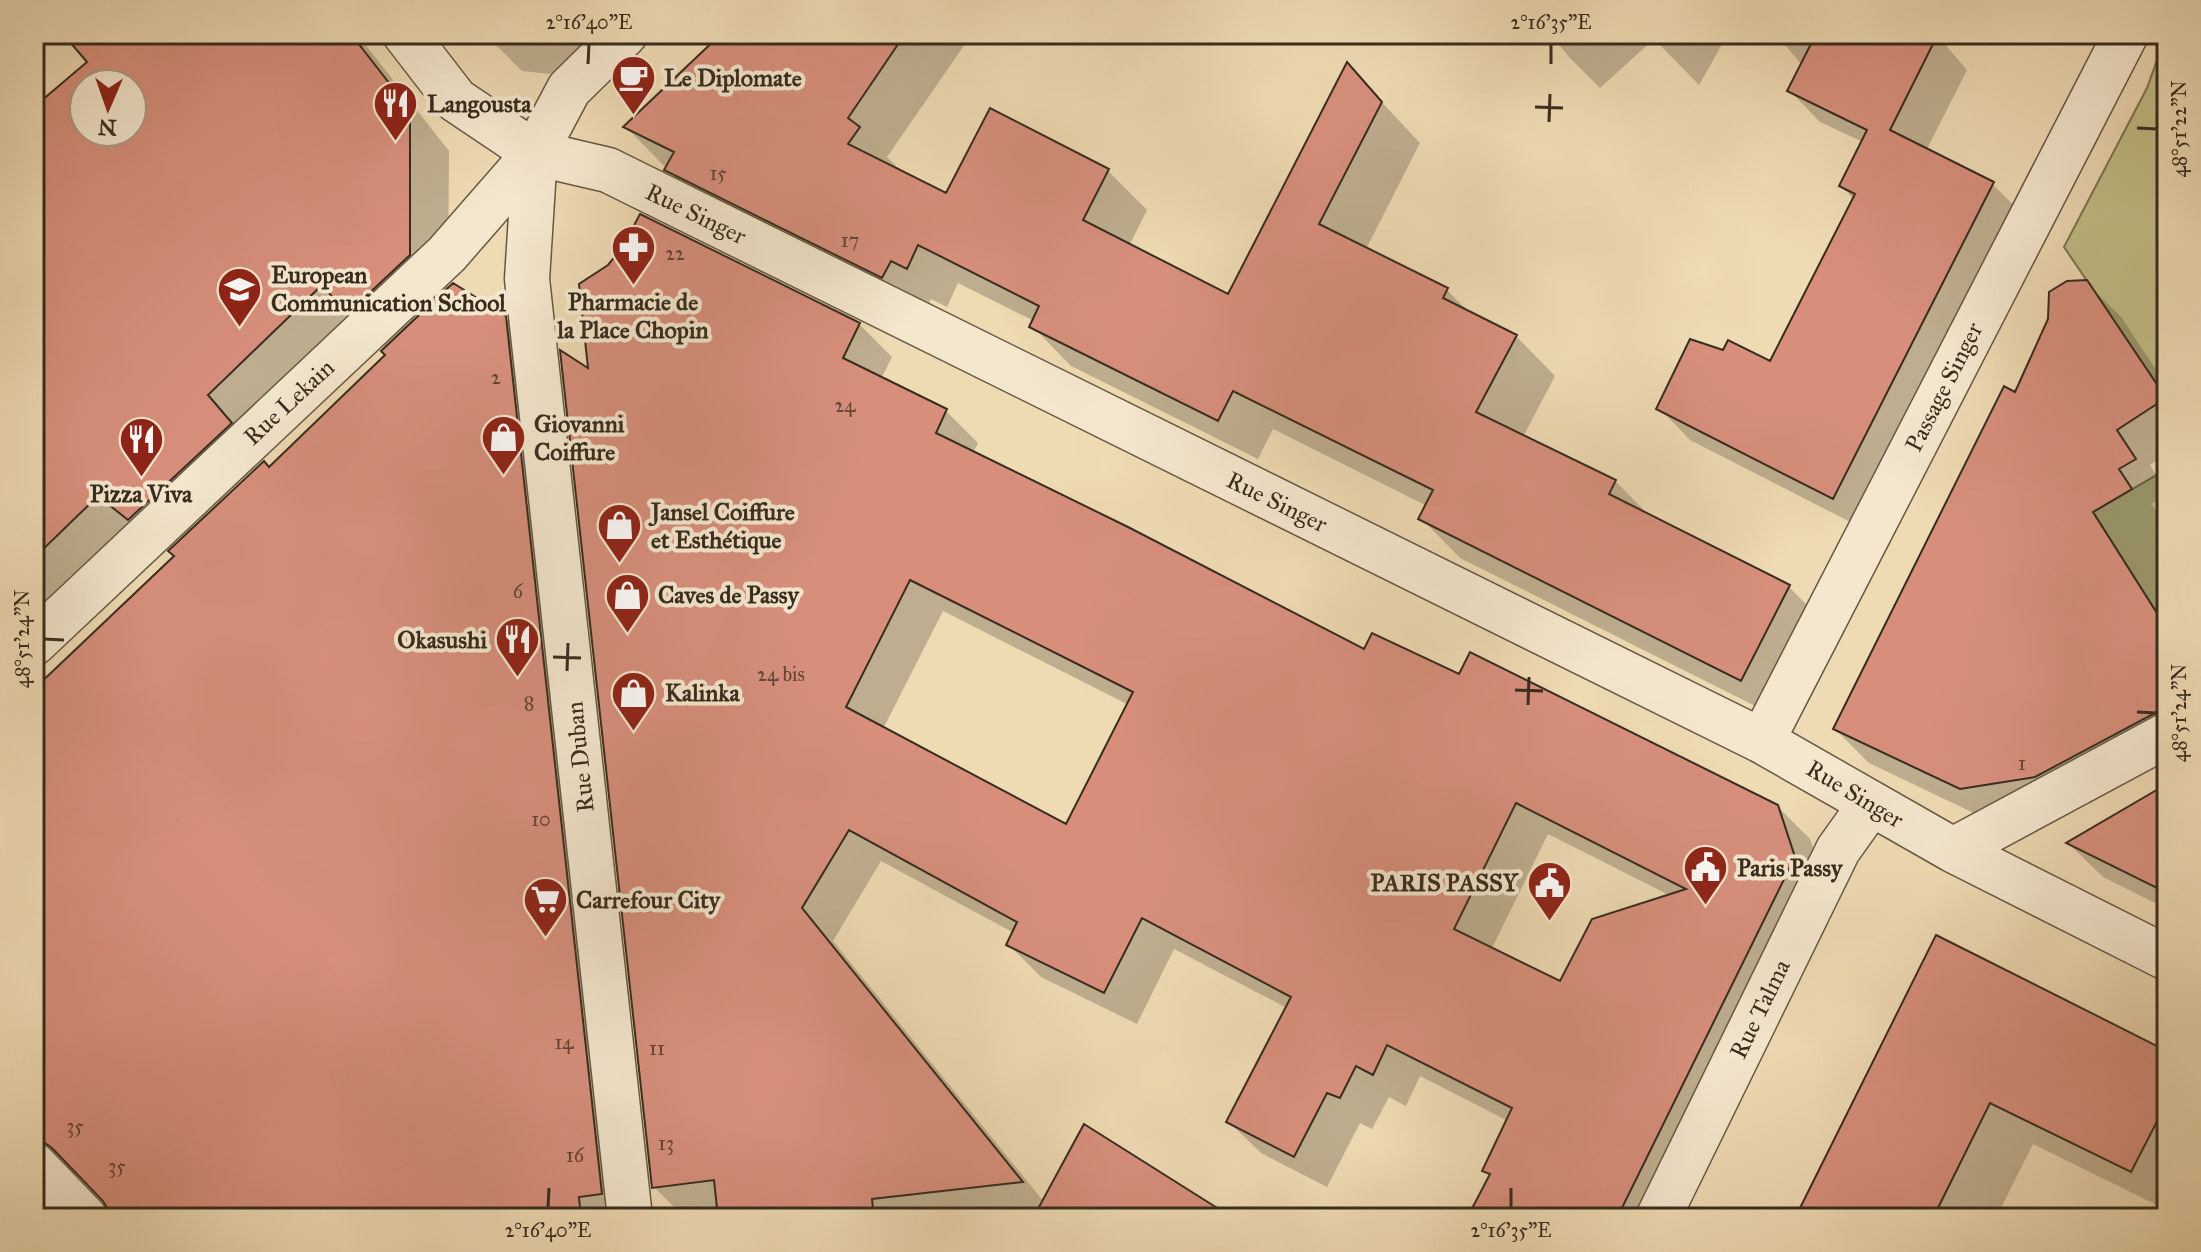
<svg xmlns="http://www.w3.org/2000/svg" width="2201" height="1252" font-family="'IM FELL Great Primer',serif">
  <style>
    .green { fill: #c1bd87; stroke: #7c7453; stroke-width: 2 }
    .shadow { fill: #0003; fill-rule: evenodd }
    .building { fill: #d78f7c; stroke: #382c1f; stroke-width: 2; fill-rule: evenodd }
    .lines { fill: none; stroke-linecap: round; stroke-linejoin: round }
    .pedestrian-casing { stroke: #665844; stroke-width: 47 }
    .minor-casing { stroke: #665844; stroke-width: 47 }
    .pedestrian { stroke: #f4e7ce; stroke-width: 44 }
    .minor { stroke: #f4e7ce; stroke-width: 44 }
    .ticks { fill: none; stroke: #382c1f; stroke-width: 3 }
    .labels { text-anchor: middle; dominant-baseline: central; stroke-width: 8; stroke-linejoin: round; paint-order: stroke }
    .number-label { font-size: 20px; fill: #604536 }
    .poi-label { font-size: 24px; font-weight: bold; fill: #382c1f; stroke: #f4e7ce; text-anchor: start }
    .street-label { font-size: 24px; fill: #382c1f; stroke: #f4e7ce }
    .neatline { fill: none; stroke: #382c1f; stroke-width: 3 }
    .ticks-label { font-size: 20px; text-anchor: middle; fill: #382c1f }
  </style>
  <rect width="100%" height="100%" fill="#eedab3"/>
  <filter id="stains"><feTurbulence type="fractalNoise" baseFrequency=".0025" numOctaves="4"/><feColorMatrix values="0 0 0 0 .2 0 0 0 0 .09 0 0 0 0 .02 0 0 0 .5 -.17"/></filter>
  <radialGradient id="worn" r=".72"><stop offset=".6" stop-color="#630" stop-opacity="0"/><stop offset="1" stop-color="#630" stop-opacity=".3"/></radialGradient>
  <path class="green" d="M2156,63l11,9v327l-103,-152 83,-159z
    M2167,469v160l-74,-117z"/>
  <path class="shadow" d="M65,34h292l92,117 -1,139 57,28 36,36 95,864h-525l-6,-18 -18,-19 -9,-5h-12l-21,32 5,10h-16v-526l354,-336 -2,-7 -25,-24 -327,310v-526l55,-47zM84,84h48v48h-48z
    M485,34h108l-42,40 -29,-3z
    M724,34h248l-85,123 11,11 -2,2 51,25 161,-24 39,39 -18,36 100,50 118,-231 73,78 -54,106 81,41 24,24 45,22 39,40 -32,61 92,44 37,37 136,68 40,40 -47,93 -321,-161 -39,-40 6,-12 -154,-77 -15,30 -187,-93 -39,-40 2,-5 -76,-38 -11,24 -16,-8 -9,17 -216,-107 -80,-82z
    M1551,34h177l-29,51 -45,-46 -54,49 -31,-31z
    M1776,34h160l31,36 -41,81 66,33 32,31 -160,314 -174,-89 -31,-32 112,-44 83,-165 -13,-13 22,-44 -43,-20 -31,-32 13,-25z
    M641,217l218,107 33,33 -11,22 65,32 32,32 -5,10 392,198 95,25 317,130 33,33 9,25 -155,354h-195l22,-42 -7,-6 24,-49 -88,-45 -14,30 -17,-9 -17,32 -12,-6 -33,64 -66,-34 -33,-32 59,-113 -113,-59 -37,75 -96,-47 -33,-33 6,-11 -133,-72 -48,80 211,261 170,16h-160l-4,-4 -37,4h-293v-3l-35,3 -31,-31 -64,-815 19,-106 15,-17zM943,611l186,94 -62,122 -184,-98zM1548,834l123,62 -110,88 -70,-34z
    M2086,282l35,35 46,69v68l-17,11 17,27v2l-15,10 15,24v231l-183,59 -115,-55 -34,-34 181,-334z
    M2167,786v123l-64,-32 -34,-33z
    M1937,938l230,116v156l-134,-66 -37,74h-199z"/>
  <path class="building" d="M63,34h288l59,76v145l-63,59 -25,-29 -114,110 24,28 -104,97 -30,-24 -64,62v-451l53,-45zM84,84h48v48h-48z
    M721,34h184l-57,84 12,9 -12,17 98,49 44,-85 119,61 -26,51 145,74 119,-232 35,40 -63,122 129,64 -5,10 74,37 -41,77 140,68 -7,14 181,91 -49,96 -323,-162 15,-29 -200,-99 -15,30 -189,-94 10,-21 -121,-61 -11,24 -16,-8 -9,17 -218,-108 10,-18 -51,-25z
    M1816,34h122l-48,96 104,52 -161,317 -177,-90 34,-70 33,11 5,-10 42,21 85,-167 -16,-8 28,-56 -80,-39z
    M640,214l220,109 -17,35 104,51 -11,24 192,94 236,122 8,-16 87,41 11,-22 308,153 17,52 -178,361h-150l23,-44 -8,-3 30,-63 -125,-63 -14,30 -17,-9 -16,32 -13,-5 -33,64 -68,-35 65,-125 -149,-79 -38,75 -98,-48 11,-23 -168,-92 -47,78 221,274 -151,17 2,19h-156l-4,-38 -62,8 -92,-838 28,18 -9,-84 29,-19 14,-17zM910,580l223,112 -67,132 -220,-117zM1516,803l170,86 -94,30 -32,62 -106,-52z
    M2087,280l79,118 -49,32 19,29 -17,10 13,20 -39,23 74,117v81l-12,3 -120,64 -75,12 -127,-60 171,-343 11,6 33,-73 1,-27 18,-11z
    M453,283l53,33 96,878 -23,3 2,21h-472v-7l-6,-10 -51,-53 -10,-7h-8v-452l140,-133 -6,-5 96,-90 5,6 116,-112 -4,-4z
    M2167,784v109l-101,-50z
    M1936,935l231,116v51l-36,70 -141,-69 -57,115h-138z
    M1084,1124l149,94h-200z"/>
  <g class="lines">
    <defs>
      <path id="pedestrian" d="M34,1165l51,53"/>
      <path id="minor" d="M405,34l51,66 79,53 73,17 1154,571 191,109 214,108
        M535,153l-8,126 103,939
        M34,643l413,-389 88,-101 34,-64 56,-55
        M1762,741l364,-707
        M1953,850l214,-115
        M1658,1218l180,-368 32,-45"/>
    </defs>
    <use href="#pedestrian" class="pedestrian-casing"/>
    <use href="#minor" class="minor-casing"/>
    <use href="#pedestrian" class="pedestrian"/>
    <use href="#minor" class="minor"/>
  </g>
  <path class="ticks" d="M588,64l1,-20M1551,64v-20M1535,107l28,1M1549,122l1,-28M2137,128l20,1M44,639l20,1M553,657l28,1M567,671l1,-28M1515,690l28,1M1528,705l1,-28M2137,712l20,1M548,1208l1,-20M1511,1208v-20"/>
  <defs>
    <symbol id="cafe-pin" viewBox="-11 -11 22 30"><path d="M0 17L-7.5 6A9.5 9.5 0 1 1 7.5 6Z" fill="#8f2418" stroke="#f4e7ce"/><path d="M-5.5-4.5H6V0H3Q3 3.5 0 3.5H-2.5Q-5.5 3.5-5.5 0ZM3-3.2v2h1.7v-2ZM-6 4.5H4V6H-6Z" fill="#fff"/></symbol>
    <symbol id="restaurant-pin" viewBox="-11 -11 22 30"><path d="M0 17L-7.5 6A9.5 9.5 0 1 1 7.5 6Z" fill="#8f2418" stroke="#f4e7ce"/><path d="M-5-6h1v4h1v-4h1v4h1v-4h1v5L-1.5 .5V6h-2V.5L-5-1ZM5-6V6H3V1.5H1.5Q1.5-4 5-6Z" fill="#fff"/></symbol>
    <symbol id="pharmacy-pin" viewBox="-11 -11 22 30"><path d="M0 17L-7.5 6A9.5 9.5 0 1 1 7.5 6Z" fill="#8f2418" stroke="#f4e7ce"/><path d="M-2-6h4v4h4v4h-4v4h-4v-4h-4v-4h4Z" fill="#fff"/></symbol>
    <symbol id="university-pin" viewBox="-11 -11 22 30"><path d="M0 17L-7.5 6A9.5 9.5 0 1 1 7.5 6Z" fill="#8f2418" stroke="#f4e7ce"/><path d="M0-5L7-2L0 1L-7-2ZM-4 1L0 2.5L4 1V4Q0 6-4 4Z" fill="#fff"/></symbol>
    <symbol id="shop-pin" viewBox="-11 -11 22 30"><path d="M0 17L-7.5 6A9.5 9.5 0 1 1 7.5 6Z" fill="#8f2418" stroke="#f4e7ce"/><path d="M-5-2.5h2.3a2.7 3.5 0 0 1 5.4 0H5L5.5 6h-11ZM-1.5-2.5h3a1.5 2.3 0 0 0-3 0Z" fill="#fff"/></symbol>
    <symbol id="civic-pin" viewBox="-11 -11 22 30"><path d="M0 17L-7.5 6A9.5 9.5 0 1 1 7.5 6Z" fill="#8f2418" stroke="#f4e7ce"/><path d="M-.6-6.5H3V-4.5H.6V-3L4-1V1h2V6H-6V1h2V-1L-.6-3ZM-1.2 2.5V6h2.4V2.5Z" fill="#fff"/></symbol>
    <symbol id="supermarket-pin" viewBox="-11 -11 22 30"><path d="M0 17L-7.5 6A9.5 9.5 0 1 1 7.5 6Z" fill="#8f2418" stroke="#f4e7ce"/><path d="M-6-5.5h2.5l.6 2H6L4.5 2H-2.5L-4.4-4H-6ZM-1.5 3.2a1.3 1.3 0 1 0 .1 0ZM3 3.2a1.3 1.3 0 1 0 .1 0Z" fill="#fff"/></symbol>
  </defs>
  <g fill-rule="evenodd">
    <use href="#cafe-pin" x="608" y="52" width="51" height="69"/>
    <use href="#restaurant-pin" x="370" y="78" width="51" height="69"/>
    <use href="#pharmacy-pin" x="608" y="222" width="51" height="69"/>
    <use href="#university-pin" x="214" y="264" width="51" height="69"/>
    <use href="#shop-pin" x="478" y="412" width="51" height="69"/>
    <use href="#restaurant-pin" x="116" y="414" width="51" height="69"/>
    <use href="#shop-pin" x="594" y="500" width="51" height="69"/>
    <use href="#shop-pin" x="602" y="570" width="51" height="69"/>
    <use href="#restaurant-pin" x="492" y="614" width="51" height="69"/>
    <use href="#shop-pin" x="608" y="668" width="51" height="69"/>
    <use href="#civic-pin" x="1680" y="842" width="51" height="69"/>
    <use href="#civic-pin" x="1524" y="858" width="51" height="69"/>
    <use href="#supermarket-pin" x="520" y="874" width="51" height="69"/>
  </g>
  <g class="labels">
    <g class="number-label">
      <text x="718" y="173">15</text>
      <text x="850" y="240">17</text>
      <text x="675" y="253">22</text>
      <text x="496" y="377">2</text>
      <text x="845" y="405">24</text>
      <text x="518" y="591">6</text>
      <text x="781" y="674">24 bis</text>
      <text x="529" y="703">8</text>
      <text x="2022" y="763">1</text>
      <text x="541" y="819">10</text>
      <text x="564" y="1042">14</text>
      <text x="657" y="1048">11</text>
      <text x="75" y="1126">35</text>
      <text x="666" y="1143">13</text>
      <text x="575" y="1155">16</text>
      <text x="117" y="1166">35</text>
    </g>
    <g class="poi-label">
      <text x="664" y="78">Le Diplomate</text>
      <text x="427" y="104">Langousta</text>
      <text x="271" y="275">European<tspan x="271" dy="28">Communication School</tspan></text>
      <text x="633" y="302" text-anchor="middle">Pharmacie de<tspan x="633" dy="28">la Place Chopin</tspan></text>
      <text x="534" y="424">Giovanni<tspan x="534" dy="28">Coiffure</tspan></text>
      <text x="141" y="494" text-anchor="middle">Pizza Viva</text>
      <text x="651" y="512">Jansel Coiffure<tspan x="651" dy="28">et Esthétique</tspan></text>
      <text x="658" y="595">Caves de Passy</text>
      <text x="487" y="640" text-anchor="end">Okasushi</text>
      <text x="665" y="693">Kalinka</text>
      <text x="1737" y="868">Paris Passy</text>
      <text x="1518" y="883" text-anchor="end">PARIS PASSY</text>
      <text x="576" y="900">Carrefour City</text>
    </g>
    <g class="street-label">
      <text transform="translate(696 214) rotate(26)">Rue Singer</text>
      <text transform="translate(1944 387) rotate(-63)">Passage Singer</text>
      <text transform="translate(289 402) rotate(-43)">Rue Lekain</text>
      <text transform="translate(1277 502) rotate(26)">Rue Singer</text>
      <text transform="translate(580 757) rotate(-96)">Rue Duban</text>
      <text transform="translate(1855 794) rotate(31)">Rue Singer</text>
      <text transform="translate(1760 1009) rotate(-64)">Rue Talma</text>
    </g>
  </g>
  <rect width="2201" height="1252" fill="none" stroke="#eedab3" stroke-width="88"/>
  <g transform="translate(108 108) rotate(182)"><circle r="38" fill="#f4e7ce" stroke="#a99c88" stroke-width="2"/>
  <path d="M0-6L14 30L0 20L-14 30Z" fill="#8f2418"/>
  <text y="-12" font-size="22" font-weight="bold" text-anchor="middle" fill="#382c1f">N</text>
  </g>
  <rect x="44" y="44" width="2113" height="1164" class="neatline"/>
  <g class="ticks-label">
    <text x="589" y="29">2°16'40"E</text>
    <text x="1551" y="29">2°16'35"E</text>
    <text transform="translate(2179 129) rotate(-90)" y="7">48°51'22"N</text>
    <text transform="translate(22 639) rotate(-90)" y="7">48°51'24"N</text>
    <text transform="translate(2179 713) rotate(-90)" y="7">48°51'24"N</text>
    <text x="548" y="1237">2°16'40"E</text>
    <text x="1511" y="1237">2°16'35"E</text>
  </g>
  <rect width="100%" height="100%" filter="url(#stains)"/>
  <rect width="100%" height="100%" fill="url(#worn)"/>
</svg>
